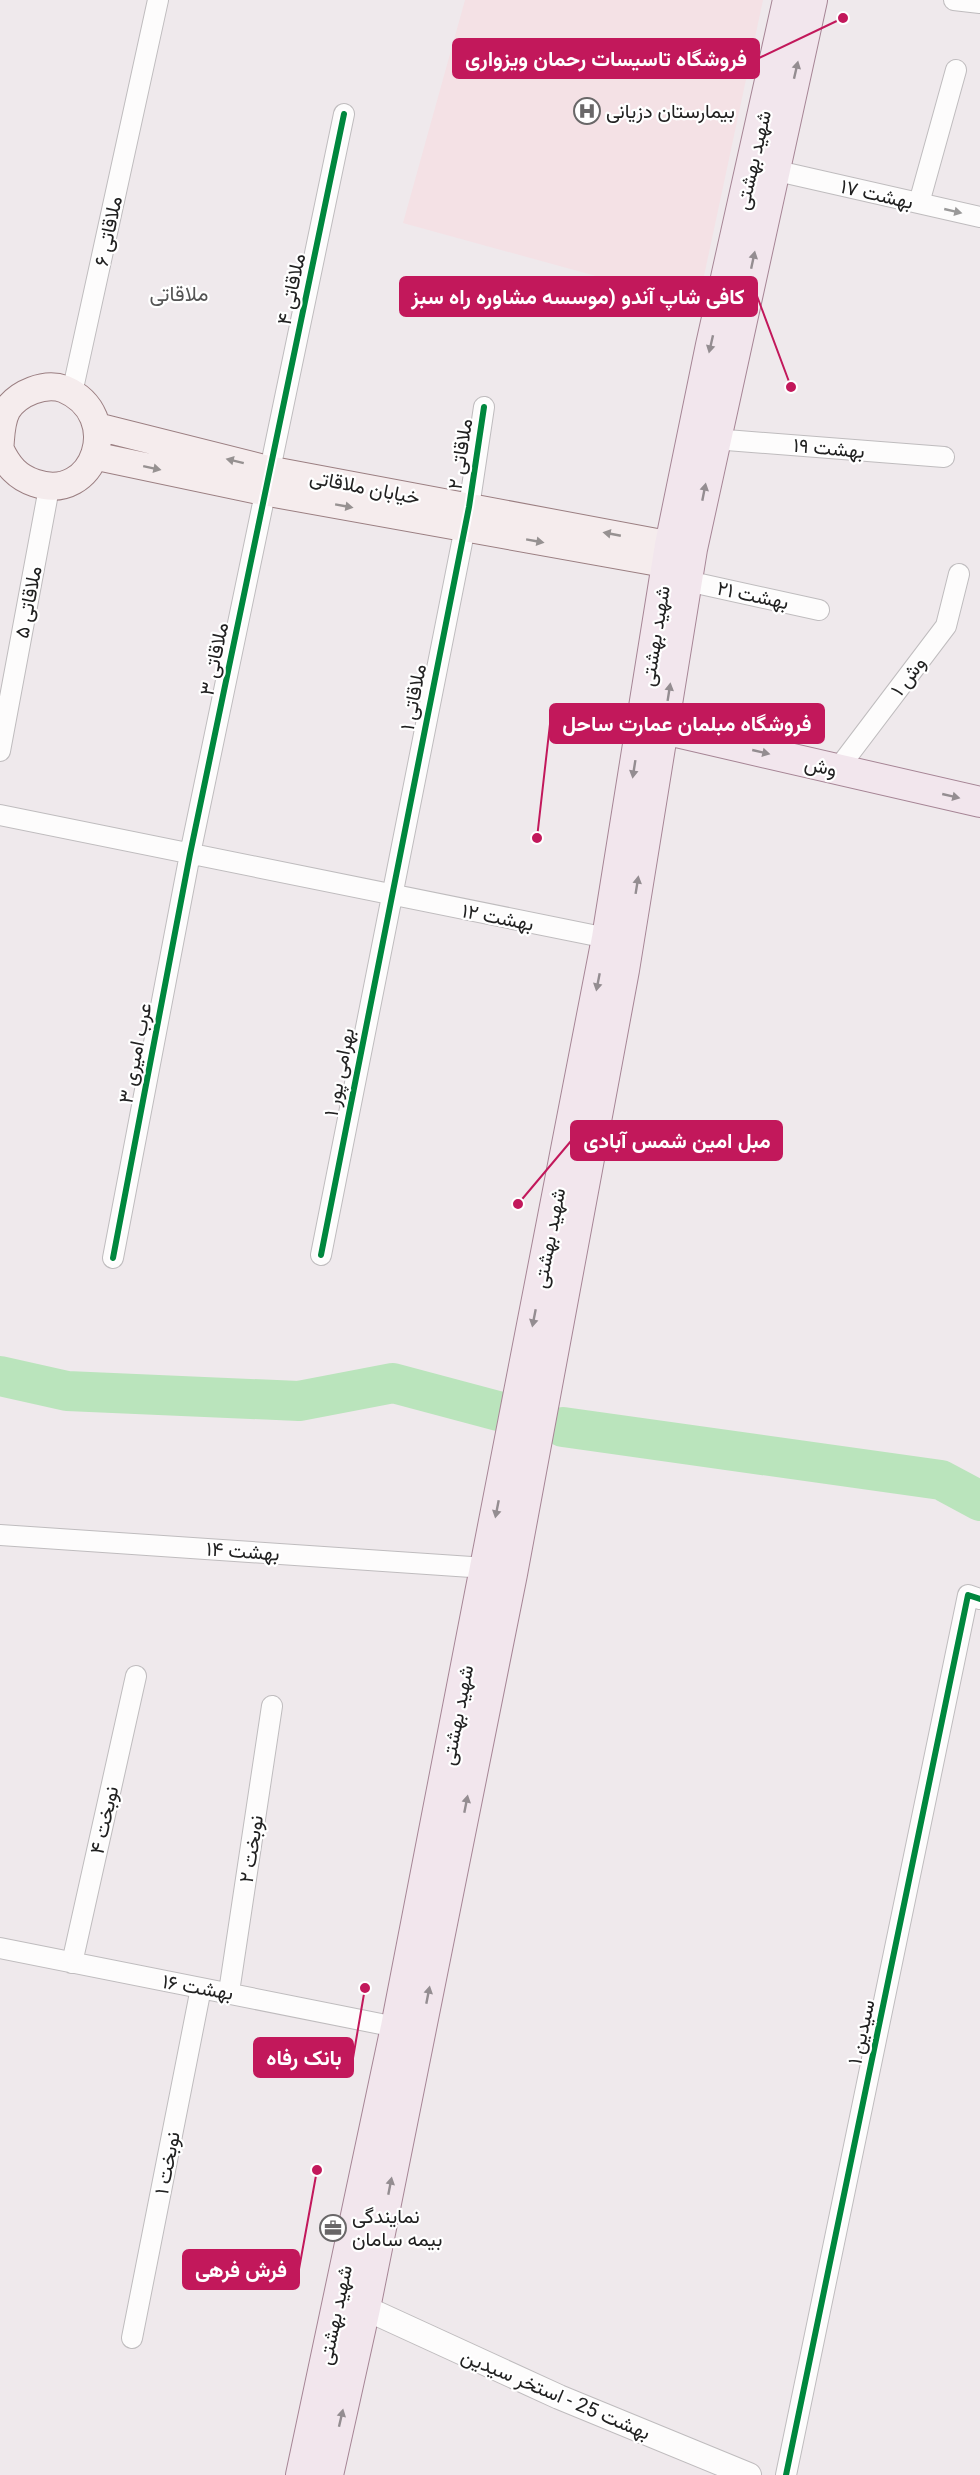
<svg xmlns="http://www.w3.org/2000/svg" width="980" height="2475" font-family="Roboto,Vazirmatn,sans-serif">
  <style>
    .education { fill: #f4e1e5 }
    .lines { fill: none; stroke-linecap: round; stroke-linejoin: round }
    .river { stroke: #bae4bc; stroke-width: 40 }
    .minor-casing { stroke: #bfbcbe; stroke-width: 22 }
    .tertiary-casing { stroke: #bfbcbe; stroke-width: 26 }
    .secondary-casing { stroke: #9b7f82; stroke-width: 29 }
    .primary-casing { stroke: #a68595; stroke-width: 32 }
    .minor { stroke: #fdfcfc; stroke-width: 20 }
    .tertiary { stroke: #fdfcfc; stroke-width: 24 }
    .secondary { stroke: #f5eced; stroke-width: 27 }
    .primary { stroke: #f2e6ed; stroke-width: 30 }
    .cycleway-casing { stroke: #fff; stroke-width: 10 }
    .cycleway { stroke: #00873e; stroke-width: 6 }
    .oneway { fill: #948d91 }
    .oneway2 { fill: #9a9999 }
    .oneway3 { fill: #969191 }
    .labels { text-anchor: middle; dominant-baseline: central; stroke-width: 4.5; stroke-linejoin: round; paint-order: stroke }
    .poi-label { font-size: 20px; fill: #212121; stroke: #fff; text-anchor: start }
    .street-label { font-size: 20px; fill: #212121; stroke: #fff }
    .neighbourhood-label { font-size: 21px; fill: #545454; stroke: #fff }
    .leader { fill: none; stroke: #c2185b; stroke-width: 2 }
    .callout-dot { fill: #c2185b; stroke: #fff; stroke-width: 2 }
    .callout { fill: #c2185b; stroke: #c2185b; stroke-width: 2 }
    .callout-label { font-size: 21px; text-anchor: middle; font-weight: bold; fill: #fff }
  </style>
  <rect width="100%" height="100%" fill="#efe9ec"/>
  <path class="education" d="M465,0h298l-65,304 -295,-81z"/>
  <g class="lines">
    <path class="river" d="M0,1376l67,15 232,10 94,-18 105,28
      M563,1427l378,53 39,21"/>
    <defs>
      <path id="minor" d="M954,0l26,3
        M773,170l207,47
        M919,203l37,-133
        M72,393l86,-393
        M714,439l230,18
        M687,581l132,29
        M0,751l49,-263
        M837,770l109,-144 13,-52
        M0,815l607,123
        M321,1255l148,-748 15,-100
        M113,1258l77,-404 154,-740
        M0,1535l486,33
        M0,1948l396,79
        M72,1963l64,-287
        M229,1992l43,-286
        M132,2338l69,-350
        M786,2475l182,-880 12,4"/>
      <path id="tertiary" d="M365,2308l194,89 190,78"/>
      <path id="secondary" d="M99,427l171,43 400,75
        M0,446c1,-13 1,-25 7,-36 11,-17 38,-28 57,-21 61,26 31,115 -29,94 -18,-6 -27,-17 -35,-34
        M95,456l171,36 401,72"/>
      <path id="primary" d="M663,729l317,73
        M301,2475l95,-448 211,-1089 63,-393 41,-200 77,-345
        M328,2475l37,-167 147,-734 112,-604 68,-421 120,-549"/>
    </defs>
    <use href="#minor" class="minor-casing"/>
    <use href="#tertiary" class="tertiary-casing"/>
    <use href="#secondary" class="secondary-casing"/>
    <use href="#primary" class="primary-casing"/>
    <use href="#minor" class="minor"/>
    <use href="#tertiary" class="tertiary"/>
    <use href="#secondary" class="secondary"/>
    <use href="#primary" class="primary"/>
    <defs>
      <path id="cycleway" d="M321,1255l148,-748 15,-100
        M113,1258l77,-404 154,-740
        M786,2475l182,-880 12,4"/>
    </defs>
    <use href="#cycleway" class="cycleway-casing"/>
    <use href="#cycleway" class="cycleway"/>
  </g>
  <defs><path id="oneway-solid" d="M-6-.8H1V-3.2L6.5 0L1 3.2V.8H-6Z" transform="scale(1.5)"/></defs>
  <g class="oneway">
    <use href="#oneway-solid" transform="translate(796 70) rotate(-77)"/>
    <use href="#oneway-solid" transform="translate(753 260) rotate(-78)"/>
    <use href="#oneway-solid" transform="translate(711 344) rotate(103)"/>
    <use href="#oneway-solid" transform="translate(704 492) rotate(-79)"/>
    <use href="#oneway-solid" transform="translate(669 692) rotate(-81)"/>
    <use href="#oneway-solid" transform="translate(761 752) rotate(13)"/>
    <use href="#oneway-solid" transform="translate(634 769) rotate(99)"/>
    <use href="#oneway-solid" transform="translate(951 796) rotate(13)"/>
    <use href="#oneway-solid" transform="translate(637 885) rotate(-81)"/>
    <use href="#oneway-solid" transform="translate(598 982) rotate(101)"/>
    <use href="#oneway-solid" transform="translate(534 1318) rotate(101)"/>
    <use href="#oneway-solid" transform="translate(497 1509) rotate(101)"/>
    <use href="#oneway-solid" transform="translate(466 1804) rotate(-79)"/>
    <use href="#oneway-solid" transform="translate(428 1995) rotate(-79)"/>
    <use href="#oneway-solid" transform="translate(390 2186) rotate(-79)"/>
    <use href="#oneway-solid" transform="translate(341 2418) rotate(-77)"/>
  </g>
  <use class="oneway2" href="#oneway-solid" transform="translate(953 211) rotate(13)"/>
  <g class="oneway3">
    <use href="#oneway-solid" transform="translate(235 461) rotate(-166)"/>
    <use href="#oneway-solid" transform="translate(152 468) rotate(12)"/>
    <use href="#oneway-solid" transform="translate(344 506) rotate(10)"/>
    <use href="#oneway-solid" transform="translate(612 534) rotate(-169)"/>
    <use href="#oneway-solid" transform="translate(535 541) rotate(10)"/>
  </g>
  <defs>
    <symbol id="hospital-ring" viewBox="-11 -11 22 22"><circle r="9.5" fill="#fff" stroke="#696768" stroke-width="1.5"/><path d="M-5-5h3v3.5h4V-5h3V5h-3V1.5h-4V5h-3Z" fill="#696768"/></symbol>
    <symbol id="office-ring" viewBox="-11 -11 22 22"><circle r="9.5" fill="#fff" stroke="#696768" stroke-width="1.5"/><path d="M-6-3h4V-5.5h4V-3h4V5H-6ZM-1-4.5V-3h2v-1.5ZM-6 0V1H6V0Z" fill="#696768"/></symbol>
  </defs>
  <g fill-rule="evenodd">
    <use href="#hospital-ring" x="572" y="96" width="30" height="30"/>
    <use href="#office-ring" x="318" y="2213" width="30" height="30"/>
  </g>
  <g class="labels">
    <g class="poi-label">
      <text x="606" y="111">بیمارستان دزیانی</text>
      <text x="352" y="2216">نمایندگی<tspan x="352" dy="23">بیمه سامان</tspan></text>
    </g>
    <g class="street-label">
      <text transform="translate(753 160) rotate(-77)">شهید بهشتی</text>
      <text transform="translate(877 194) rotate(13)">بهشت ۱۷</text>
      <text transform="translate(108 231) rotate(-78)">۶ ملاقاتی</text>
      <text transform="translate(291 289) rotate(-78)">ملاقاتی ۴</text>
      <text transform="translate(829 448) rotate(5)">بهشت ۱۹</text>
      <text transform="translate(460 454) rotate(-81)">۲ ملاقاتی</text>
      <text transform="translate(365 487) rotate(11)">خیابان ملاقاتی</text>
      <text transform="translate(753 595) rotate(12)">بهشت ۲۱</text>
      <text transform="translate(28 602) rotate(-79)">ملاقاتی ۵</text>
      <text transform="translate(655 636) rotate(-81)">شهید بهشتی</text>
      <text transform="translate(214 659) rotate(-78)">ملاقاتی ۳</text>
      <text transform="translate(908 676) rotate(-53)">وش ۱</text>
      <text transform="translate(413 697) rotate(-79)">ملاقاتی ۱</text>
      <text transform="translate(821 766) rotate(13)">وش</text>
      <text transform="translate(498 917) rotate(11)">۱۲ بهشت</text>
      <text transform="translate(135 1053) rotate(-79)">۳ عرب امیری</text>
      <text transform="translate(339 1072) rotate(-79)">۱ بهرامی پور</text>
      <text transform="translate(549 1238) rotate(-79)">شهید بهشتی</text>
      <text transform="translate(243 1551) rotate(4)">بهشت ۱۴</text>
      <text transform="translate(457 1715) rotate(-79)">شهید بهشتی</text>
      <text transform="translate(104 1820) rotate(-77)">۴ نوبخت</text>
      <text transform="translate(251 1849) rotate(-81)">۲ نوبخت</text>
      <text transform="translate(198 1987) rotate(10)">۱۶ بهشت</text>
      <text transform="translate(861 2032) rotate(-78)">سیدین ۱</text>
      <text transform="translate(167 2163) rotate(-79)">۱ نوبخت</text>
      <text transform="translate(335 2315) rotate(-78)">شهید بهشتی</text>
      <text transform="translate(556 2394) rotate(23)">بهشت 25 - استخر سیدین</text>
    </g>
    <g class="neighbourhood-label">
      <text x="179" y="294">ملاقاتی</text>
    </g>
  </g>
  <path class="leader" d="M843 18L759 58M791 387L757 296M537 838L550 724M518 1204L571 1141M365 1988L353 2058M317 2170L299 2269"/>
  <g class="callout-dot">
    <circle cx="843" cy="18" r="6"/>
    <circle cx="791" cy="387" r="6"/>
    <circle cx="537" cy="838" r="6"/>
    <circle cx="518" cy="1204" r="6"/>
    <circle cx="365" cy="1988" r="6"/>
    <circle cx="317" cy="2170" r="6"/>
  </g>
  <g class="callout">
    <rect x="453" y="39" width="306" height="39" rx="6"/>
    <rect x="400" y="277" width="357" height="39" rx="6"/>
    <rect x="550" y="704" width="274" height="39" rx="6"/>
    <rect x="571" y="1121" width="211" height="39" rx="6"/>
    <rect x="254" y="2038" width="99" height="39" rx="6"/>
    <rect x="183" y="2250" width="116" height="39" rx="6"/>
  </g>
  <g class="callout-label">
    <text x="606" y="66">فروشگاه تاسیسات رحمان ویزواری</text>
    <text x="578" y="304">کافی شاپ آندو (موسسه مشاوره راه سبز</text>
    <text x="687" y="731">فروشگاه مبلمان عمارت ساحل</text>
    <text x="677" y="1148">مبل امین شمس آبادی</text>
    <text x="304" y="2065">بانک رفاه</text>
    <text x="241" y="2277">فرش فرهی</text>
  </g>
</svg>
